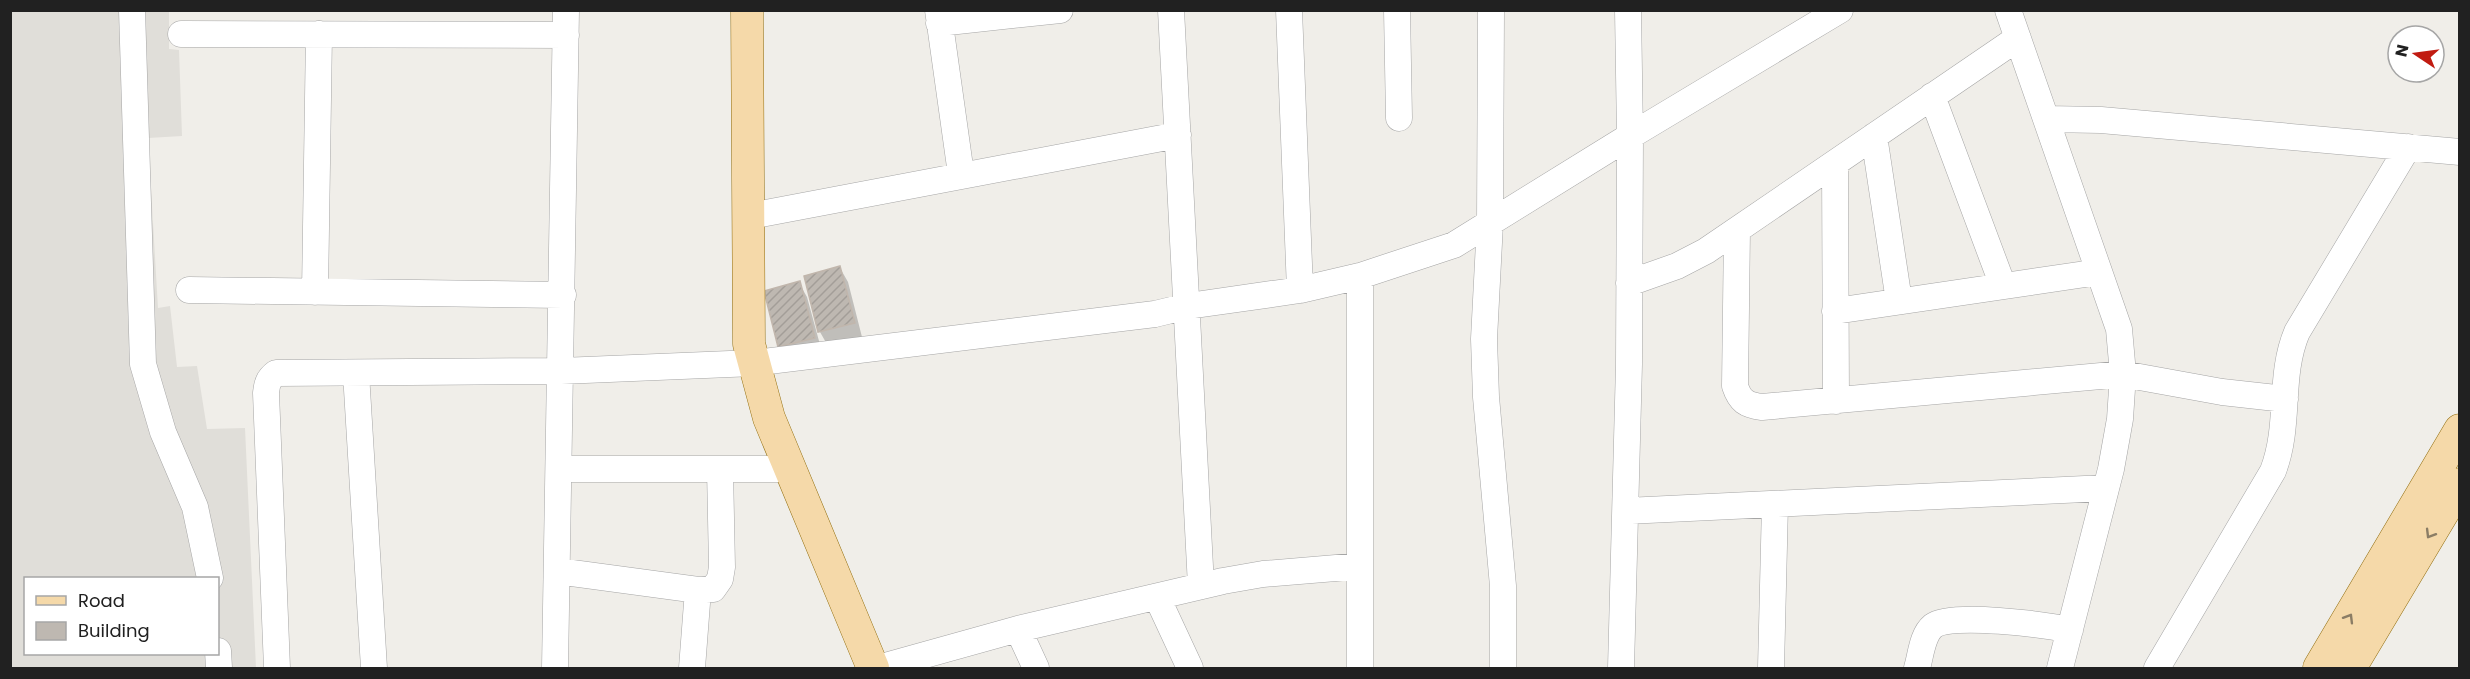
<svg xmlns="http://www.w3.org/2000/svg" width="2470" height="679" font-family="Poppins,sans-serif">
  <style>
    .airport { fill: #e0ded9; fill-rule: evenodd }
    .shadow { fill: #0003 }
    .building { fill: url(#building-hatch); stroke: #c1b6ac; stroke-width: 1.5 }
    .lines { fill: none; stroke-linecap: round; stroke-linejoin: round }
    .minor-casing { stroke: #a5a5a5; stroke-width: 27 }
    .major-casing { stroke: #916d0d; stroke-width: 33 }
    .minor { stroke: #fff; stroke-width: 26 }
    .major { stroke: #f5d9a9; stroke-width: 32 }
    .oneway { stroke: #8b7d65 }
  </style>
  <defs>
    <pattern id="building-hatch" width="6" height="6" patternUnits="userSpaceOnUse" patternTransform="scale(1.5)"><rect width="6" height="6" fill="#beb8b1"/><path d="M-1 1l2-2M0 6l6-6M5 7l2-2" fill="none" stroke="#a39e98"/></pattern>
  </defs>
  <rect width="100%" height="100%" fill="#f0eee9"/>
  <path class="airport" d="M10,11h159v38l10,1 3,86 -34,2 10,170 12,-2 7,61 20,-1 10,63 38,-1 11,240h-245zM26,578h192v76h-192z"/>
  <path class="shadow" d="M840,268l8,14 14,55 -34,9 -8,-14 -15,-55z
    M799,283l8,14 15,55 -34,9 -8,-14 -15,-55z"/>
  <path class="building" d="M840,266l15,57 -37,9 -14,-56z
    M800,281l15,57 -37,9 -14,-56z"/>
  <g class="lines">
    <defs>
      <path id="minor" d="M132,10l11,354 20,68 32,75 15,71
        M938,10l23,164
        M1171,10l30,576
        M1289,10l11,280
        M1397,10l2,108
        M1491,10l-1,213 -6,116 2,58 17,189v82
        M2008,10l111,319 4,45 -3,45 -9,50 -51,199
        M939,23l121,-13
        M181,34l385,1
        M1932,96l71,190
        M2046,119l55,1 359,32
        M1874,136l25,165
        M1835,163l1,238
        M750,216l428,-81
        M1737,230l-2,156c5,15 11,19 27,21l361,-33 99,18 63,7
        M1360,276v392
        M1629,283l48,-17 29,-15 312,-213
        M189,290l374,5
        M315,292l4,-258
        M1835,311l264,-39
        M356,373l18,295
        M560,469h230
        M1626,511l480,-23
        M557,571l141,19 15,-1 7,-10 2,-12 -2,-98
        M1157,597l33,71
        M1018,629l18,39
        M218,651l1,17
        M277,668l-11,-275c1,-9 2,-14 10,-20l285,-2 193,-8 401,-49 33,-8 112,-16 60,-14 94,-31 176,-109 -2,-126
        M555,668l11,-658
        M692,668l6,-78
        M878,668l140,-39 205,-48 40,-7 97,-8
        M1621,668l8,-304 1,-228 210,-126
        M1771,668l4,-164
        M1917,668c4,-13 5,-33 16,-42 18,-14 113,-1 137,4
        M2157,668l116,-197c18,-47 5,-94 24,-139l111,-185"/>
      <path id="major" d="M747,10l2,334 20,74 104,250
        M2319,668l141,-238
        M2350,668l110,-184"/>
    </defs>
    <use href="#minor" class="minor-casing"/>
    <use href="#major" class="major-casing"/>
    <use href="#minor" class="minor"/>
    <use href="#major" class="major"/>
  </g>
  <defs><path id="oneway-chevron" d="M-2-3.5L2.5 0L-2 3.5" fill="none" stroke-width="1.6" stroke-linecap="round" stroke-linejoin="round" transform="scale(1.5)"/></defs>
  <g class="oneway">
    <use href="#oneway-chevron" transform="translate(2430 534) rotate(121)"/>
    <use href="#oneway-chevron" transform="translate(2349 618) rotate(-59)"/>
  </g>
  <rect width="2470" height="679" fill="none" stroke="#212121" stroke-width="24"/>
  <rect x="24" y="577" width="195" height="78" fill="#ffffff" stroke="#a6a6a6" stroke-width="1.5"/>
  <rect x="36" y="596" width="30" height="9" fill="#f5d9a9" stroke="#a6a6a6" stroke-width="1.5"/>
  <text x="78" y="607" font-size="18" fill="#212121">Road</text>
  <rect x="36" y="622" width="30" height="18" fill="#beb8b1" stroke="#a6a6a6" stroke-width="1.5"/>
  <text x="78" y="637" font-size="18" fill="#212121">Building</text>
  <g transform="translate(2416 54) rotate(283)"><circle r="28" fill="#ffffff" stroke="#a6a6a6" stroke-width="1.5"/>
  <path d="M0-4.5L10 22L0 15L-10 22Z" fill="#c11b11"/>
  <text y="-9" font-size="16" font-weight="bold" text-anchor="middle" fill="#212121">N</text>
  </g>
</svg>
